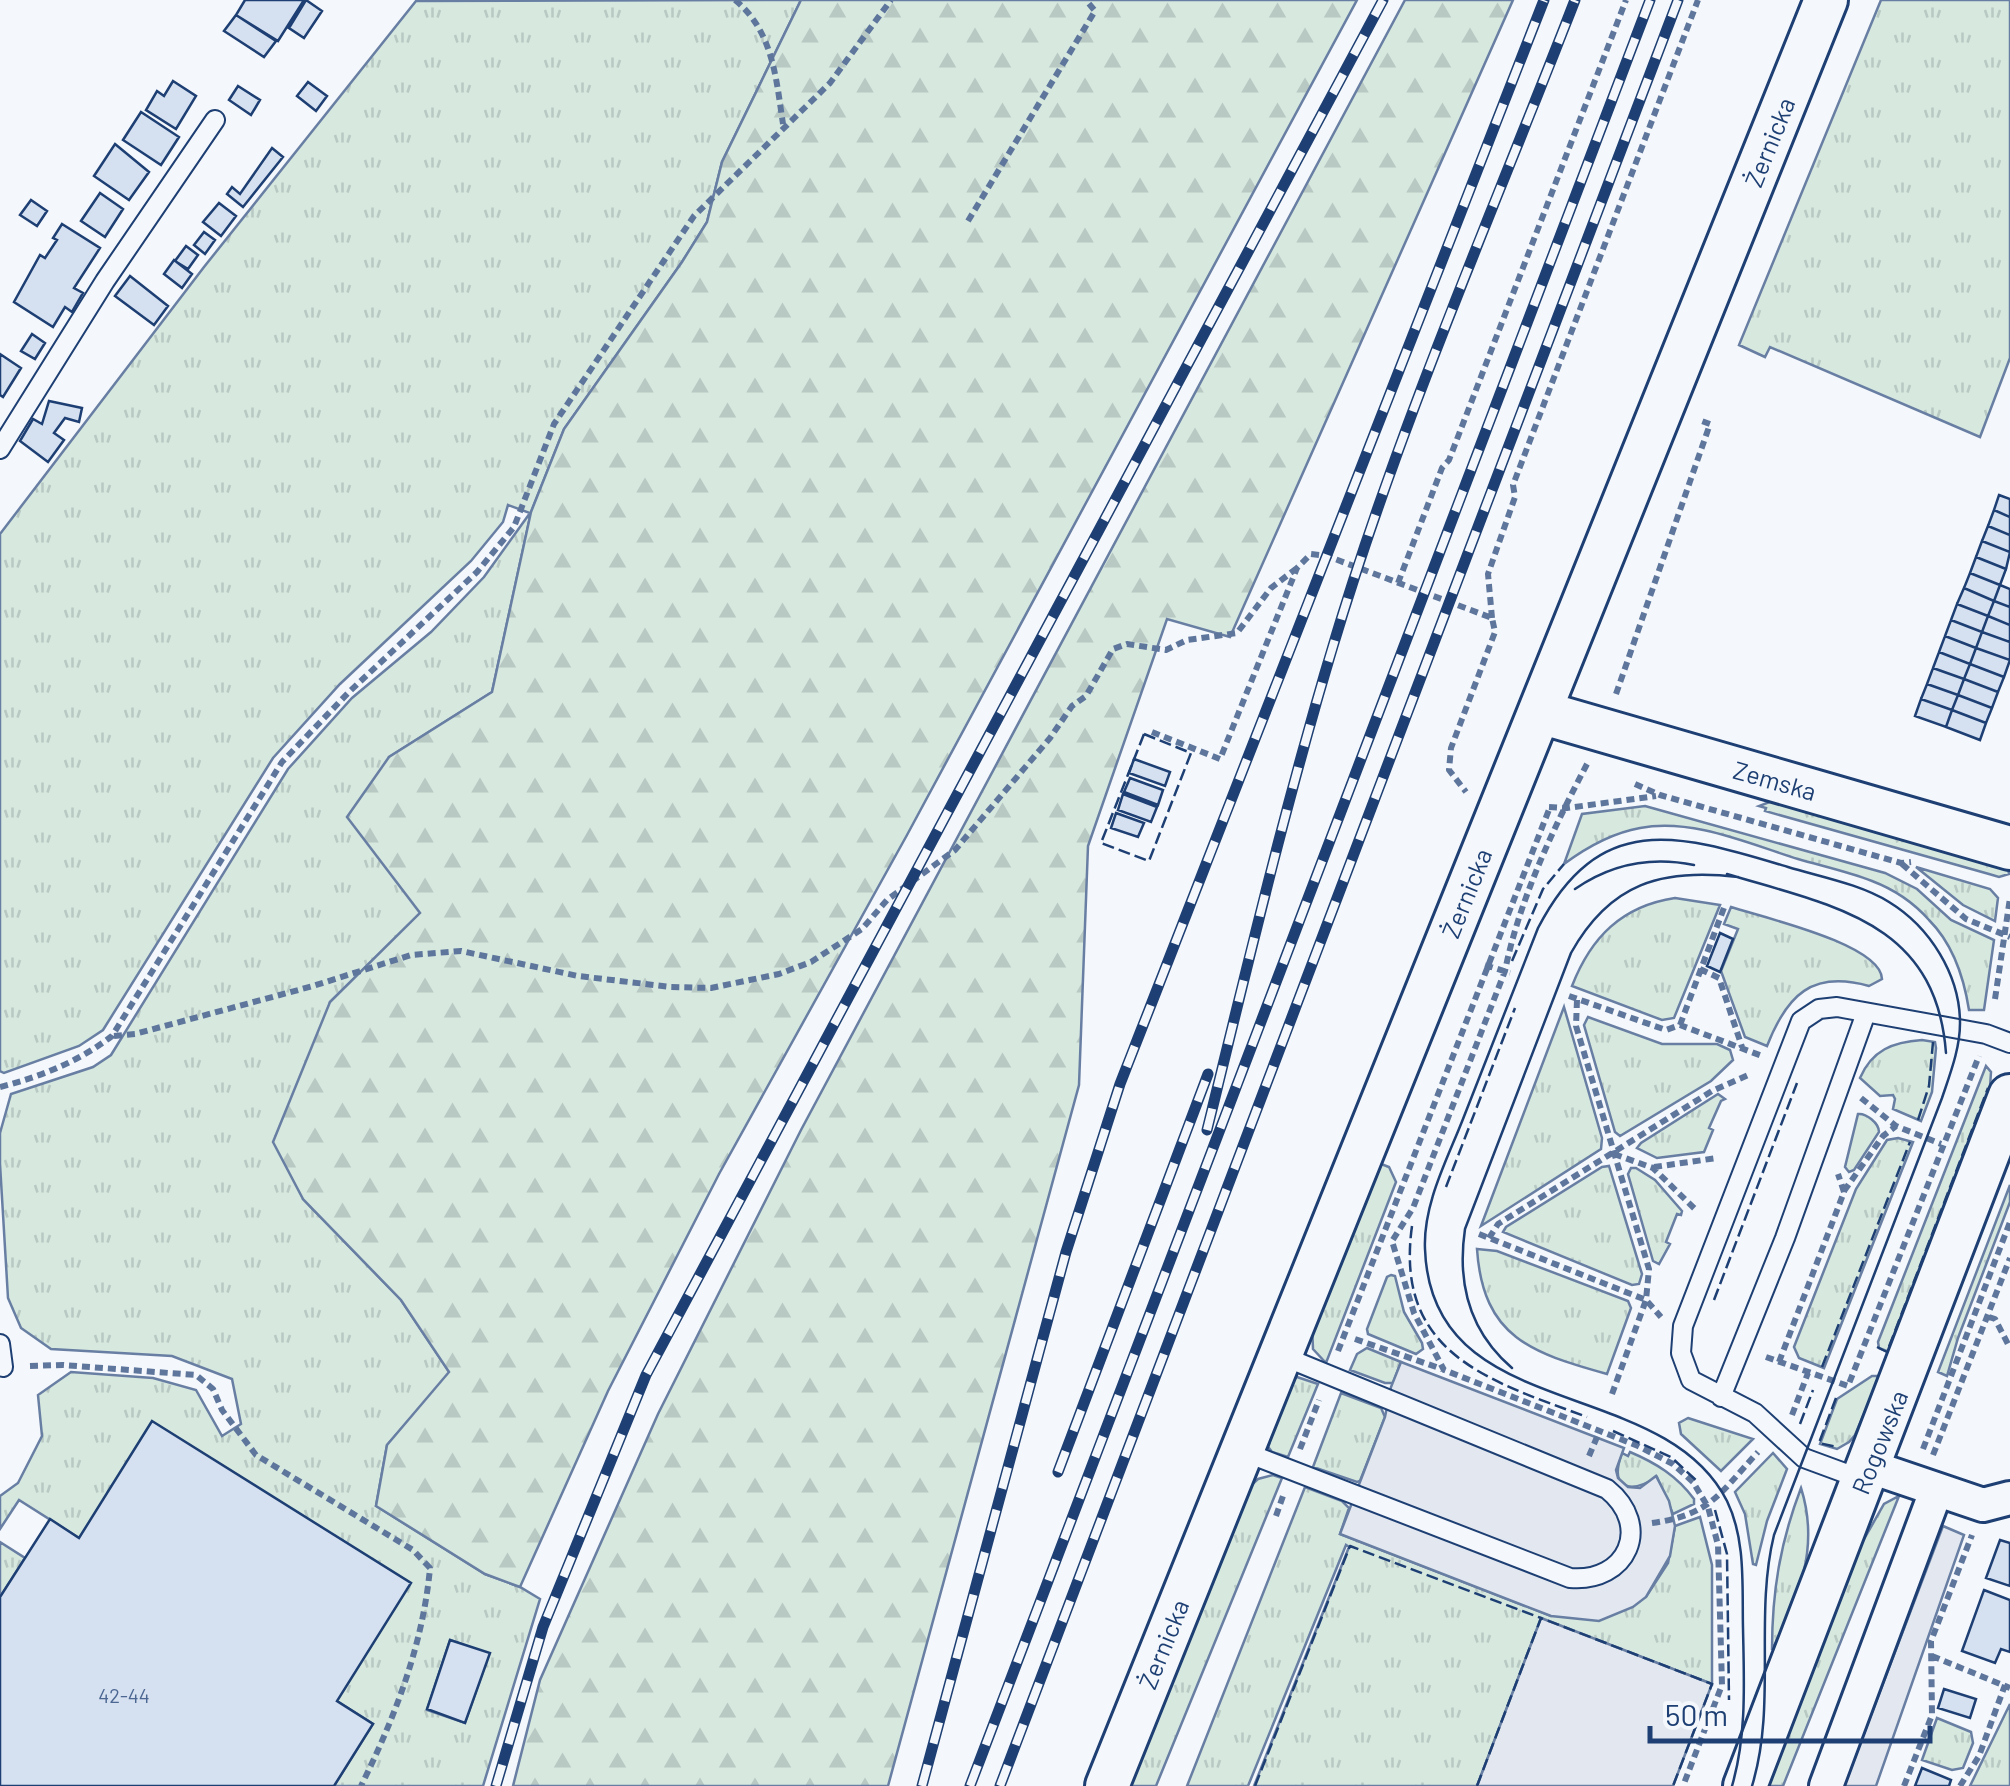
<svg xmlns="http://www.w3.org/2000/svg" width="2010" height="1786" font-family="Barlow,sans-serif">
  <style>
    .grass { fill: url(#grass-tufts); stroke: #687fa3; stroke-width: 2.5; fill-rule: evenodd }
    .forest { fill: url(#forest-firs); stroke: #687fa3; stroke-width: 2.5 }
    .parking { fill: #e3e8f0; stroke: #687fa3; stroke-width: 2.5 }
    .building { fill: #d5e0f0; stroke: #1d3f73; stroke-width: 2.5 }
    .lines { fill: none; stroke-linecap: round; stroke-linejoin: round }
    .service-casing { stroke: #1d3f73; stroke-width: 22 }
    .minor-casing { stroke: #1d3f73; stroke-width: 38 }
    .tertiary-casing { stroke: #1d3f73; stroke-width: 48 }
    .path { stroke: #5e769c; stroke-width: 6; stroke-dasharray: 8 5; stroke-linecap: butt }
    .service { stroke: #f4f7fb; stroke-width: 18 }
    .minor { stroke: #f4f7fb; stroke-width: 32 }
    .tertiary { stroke: #f4f7fb; stroke-width: 42 }
    .tram { stroke: #1d3f73; stroke-width: 2.5 }
    .rail-casing { stroke: #1d3f73; stroke-width: 11 }
    .rail { stroke: #f4f7fb; stroke-width: 8; stroke-dasharray: 22; stroke-linecap: butt }
    .fence { stroke: #1d3f73; stroke-width: 2.5; stroke-dasharray: 12 5; stroke-linecap: butt }
    .labels { text-anchor: middle; dominant-baseline: central; stroke-width: 8; stroke-linejoin: round; paint-order: stroke }
    .number-label { font-size: 20px; fill: #4b6792 }
    .street-label { font-size: 25px; fill: #1d3f73; stroke: #f4f7fb }
  </style>
  <defs>
    <pattern id="grass-tufts" width="24" height="20" patternUnits="userSpaceOnUse" patternTransform="scale(2.5)"><rect width="24" height="20" fill="#d7e8df"/><path d="M3 7l-1-3M5 7V3M7 7l1-3M15 17l-1-3M17 17v-4M19 17l1-3" fill="none" stroke="#b8c8c3"/></pattern>
    <pattern id="forest-firs" width="22" height="20" patternUnits="userSpaceOnUse" patternTransform="scale(2.5)"><rect width="22" height="20" fill="#d7e8df"/><path d="M5 1l3.5 6h-7zM16 11l3.5 6h-7z" fill="#b8c8c3"/></pattern>
  </defs>
  <rect width="100%" height="100%" fill="#f4f7fb"/>
  <path class="grass" d="M801,0l-79,162 -15,60 -25,40 -118,167 -33,83 -39,180 -103,65 32,156 -91,89 -27,197 98,101 49,73 -63,72 -11,61 109,68 35,13 20,12 -57,187h-149l39,-62 -354,-224 -19,29v-33l18,-13 24,-47 -4,-41 33,-23 82,6 43,12 26,46 19,-12 -9,-45 -60,-23 -121,-7 -30,-21 -13,-30 -8,-134v-31l11,-39 82,-27 18,-12 177,-286 64,-71 79,-66 53,-55 46,-64 -22,-8 -5,17 -32,39 -131,123 -67,74 -170,272 -24,16 -75,27 -4,-2v-537l204,-267 212,-266zM450,1640l39,14 -24,69 -38,-13z
    M1881,0h129v358l-30,79 -210,-90 -5,10 -26,-12z
    M1772,801l236,67 1,6 -10,3 -10,-3 -224,-63 1,-3 -7,-2z
    M1645,806l240,67 32,16 34,31 43,20 -10,70h-15c-5,-32 -16,-66 -40,-90 -15,-17 -36,-31 -57,-39 -23,-9 -50,-15 -74,-22 -49,-15 -105,-41 -158,-31 -28,5 -53,19 -76,36l18,-50z
    M1916,867l74,22 8,9 -3,23 -32,-16z
    M1675,898l45,7 -46,113 -12,2 -90,-34c19,-49 50,-80 103,-88z
    M1731,907c30,10 150,37 151,72l-13,7c-57,-16 -82,9 -102,60l-22,-9 -24,-66 17,-42 -14,-5z
    M1564,1007l38,131 -1,11 -120,77z
    M1588,1017l74,27h55l13,6 3,10 -22,21 -91,55 -5,-4 -31,-107z
    M1922,1040l13,2 1,6 -4,44 -11,29 -28,-12 2,-10 -2,-4 -13,1 -20,-18c12,-28 33,-36 62,-38z
    M1986,1066l5,6 -1,15 -101,265 -10,-4 -1,-6z
    M1718,1094l7,5 -4,2 -12,27 4,2 -9,22 -47,6 -20,-10 4,-5z
    M1858,1114c8,-1 21,9 21,18l-25,38 -5,2 -4,-5z
    M1898,1138l15,4 -89,226 -25,-10 -5,-11 62,-158 31,-49z
    M1376,1162l13,5 7,15 -70,181 -13,-14 -1,-25z
    M1609,1166l33,108 -3,10 -7,1 -129,-53 3,-5 96,-60z
    M1636,1168l19,12 27,31 -1,4 -4,-1 -11,28 4,2 -11,20 -6,-3 -25,-87 3,-6z
    M2010,1185v17l-52,136 -11,38 -9,-4z
    M1477,1249l20,2 131,50 3,7 -24,66c-75,-21 -124,-36 -130,-125z
    M1391,1275l4,1 9,36 18,31 1,6 -7,5 -48,-20 -1,-5 20,-52z
    M1367,1348l34,14 -8,21h-8l-35,-13 7,-16z
    M1872,1376h8l-25,59 -6,7 -12,7 -17,-5 17,-45z
    M1297,1377l21,7 -30,73 -16,-5 -6,-8 23,-62z
    M1341,1393l40,15 4,9 -25,64 -3,1 -44,-15z
    M1688,1418l65,21 -32,32 -40,-37 -2,-11z
    M1630,1452c26,11 47,24 64,47v5l-21,10 -16,-37c-28,18 -48,11 -35,-24l6,3z
    M1773,1453l14,16 -20,52 -11,44 -3,-1 -8,-50 -10,-22z
    M1273,1475l9,3 -126,308h-30l118,-294 14,-13z
    M1305,1487l37,14 7,7 -9,26 211,82 95,-19 22,-34 7,-37 25,-9 12,48v119l-171,-65 -64,167h-223l95,-239 -3,-2 -98,241h-61z
    M1801,1488c19,60 -2,108 -29,162 0,-58 8,-107 29,-162z
    M1899,1496l-116,290h-17l89,-231 29,-51z
    M0,1542l25,16 -25,39z
    M2010,1704v82h-40z
    M1937,1718l34,14 2,11 -10,25 -11,2 -30,-10z"/>
  <path class="forest" d="M801,0h556l-450,835 -188,339 -111,217 -88,196 -35,-13 -109,-68 11,-61 62,-73 -48,-72 -98,-101 -30,-57 57,-140 90,-89 -73,-96 42,-60 103,-65 39,-180 33,-83 118,-167 25,-40 15,-60z
    M1405,0h108l-283,637 -63,-18 -79,227 -9,239 -191,701h-375l27,-106 118,-266 143,-284z"/>
  <path class="parking" d="M1401,1362l223,86 -8,22 2,8 10,9 12,1 16,-12 13,25 6,25 -5,30 -24,41 -13,10 -34,14 -48,-5 -211,-82 45,-117 6,-30z
    M1943,1526l21,9 -88,251h-32z
    M1541,1618l171,66 -39,102h-196z"/>
  <path class="building" d="M245,0h59l-26,41 -42,-26z
    M306,0l16,11 -18,27 -15,-10z
    M236,15l40,26 -12,16 -40,-26z
    M173,81l23,15 -20,33 -30,-19 11,-19 7,5z
    M308,82l19,14 -11,15 -19,-15z
    M238,86l22,14 -9,15 -22,-15z
    M141,112l38,25 -18,28 -38,-25z
    M115,144l34,28 -20,28 -35,-24z
    M272,148l11,9 -40,50 -16,-13 5,-7 8,7z
    M100,193l23,16 -18,28 -24,-16z
    M31,200l16,11 -10,15 -17,-11z
    M219,203l17,13 -15,20 -18,-14z
    M62,224l38,24 -26,40 9,5 -11,19 -7,-5 -12,20 -39,-25 26,-47 5,3 12,-18 -4,-2z
    M204,232l11,8 -10,14 -11,-9z
    M186,246l12,9 -10,14 -13,-8z
    M174,260l18,14 -10,14 -18,-14z
    M130,276l38,30 -14,19 -39,-29z
    M32,334l13,9 -10,16 -14,-8z
    M0,354l21,14 -18,29 -3,-2z
    M49,401l33,7 -3,14 -14,-4 -11,15 10,7 -16,22 -28,-21 13,-22 9,5z
    M1999,495l11,4v18l-16,-7z
    M1994,510l16,7v18l-22,-9z
    M1988,526l22,9v17l-28,-11z
    M1982,541l28,11 -4,17 -30,-12z
    M1976,557l30,12 -6,16 -30,-12z
    M1970,573l30,12 -6,16 -30,-13z
    M2000,585l10,4v18l-16,-6z
    M1964,588l30,13 -6,15 -31,-12z
    M1994,601l16,6v18l-22,-9z
    M1957,604l31,12 -6,16 -31,-12z
    M1988,616l22,9v17l-28,-10z
    M1951,620l31,12 -6,16 -31,-12z
    M1982,632l28,10v18l-34,-12z
    M1945,636l31,12 -6,16 -31,-12z
    M1976,648l34,12 -6,17 -34,-13z
    M1939,652l31,12 -6,15 -31,-11z
    M1970,664l34,13 -6,15 -34,-13z
    M1933,668l31,11 -6,16 -31,-11z
    M1964,679l34,13 -6,16 -34,-13z
    M1927,684l31,11 -6,15 -31,-11z
    M1958,695l34,13 -6,15 -34,-13z
    M1921,699l31,11 -6,17 -31,-11z
    M1952,710l34,13 -6,17 -34,-13z
    M1134,759l36,13 -5,14 -36,-13z
    M1130,778l33,12 -5,15 -34,-13z
    M1123,794l34,13 -6,15 -33,-12z
    M1116,813l28,10 -6,14 -27,-9z
    M1720,933l13,6 -13,33 -13,-6z
    M152,1421l259,162 -74,118 36,23 -39,62h-334v-189l50,-78 29,19z
    M2000,1540l10,3v43l-24,-8z
    M1984,1590l26,10v52l-9,-3 -6,14 -33,-12z
    M450,1640l40,13 -25,70 -38,-14z
    M1944,1689l32,10 -6,19 -32,-10z
    M1922,1768l29,12 -2,6h-34z"/>
  <g class="lines">
    <defs>
      <path id="service" d="M0,449l105,-168 110,-161
        M0,1344l3,23
        M1721,1397l64,-159 81,-225
        M1242,1451l328,127c57,5 83,-52 37,-89l-327,-134
        M1861,1479l-57,-21 -49,-45 -64,-33 -10,-27 2,-27 118,-305 18,-12 18,-2 149,27 24,9"/>
      <path id="minor" d="M1868,1466l115,39 27,-7
        M1826,1786l110,-295"/>
      <path id="tertiary" d="M1540,712l470,136
        M1107,1786l719,-1786
        M1745,1786l265,-690"/>
    </defs>
    <use href="#service" class="service-casing"/>
    <use href="#minor" class="minor-casing"/>
    <use href="#tertiary" class="tertiary-casing"/>
    <path class="path" d="M735,0c38,31 41,78 48,124
      M968,221l127,-210 -9,-11
      M1398,583l44,-115 7,-8 177,-460
      M1492,618l-4,-44 27,-77 -2,-12 185,-485
      M1616,694l94,-270 -11,-4
      M1152,732l68,27 77,-191 14,-14 16,2 165,62 3,14 -44,116 -2,22 17,22
      M1587,764c-33,63 -68,136 -82,207l-92,237 -21,33 22,72 30,57 194,76 35,18 20,18 15,25 10,38 4,140 -39,101
      M1635,784l25,11 241,68 10,-1
      M1549,807l18,1 89,-12
      M1902,864l64,55 44,18
      M1485,965l25,8
      M1700,969l19,9 23,69
      M1569,996l97,34 14,-5 82,31
      M1995,999l15,-101
      M1577,1000l-1,26 73,243 -3,31 -34,94
      M1680,1025l45,-120
      M114,1036l21,-2 178,-48 98,-31 50,-4 117,25 93,11 40,1 68,-14 32,-12 51,-33 25,-29 68,-50 95,-112 22,-32 14,-10 27,-47 14,-5 39,6 21,-10 50,-7 34,-45 26,-20
      M0,1087c42,-11 78,-25 112,-51l170,-274 67,-70 128,-120 37,-45 40,-103 140,-208 136,-133 61,-83
      M1861,1098l35,28 45,18
      M1614,1154l39,14 44,43
      M1654,1167l63,-9
      M1844,1191l39,-55 13,-10
      M1479,1234l167,66 15,17
      M1489,1238l9,-14 214,-133 36,-16
      M1989,1317l6,2 15,29
      M1355,1339l87,30
      M1338,1351l212,-544
      M1766,1357l82,29 131,-330
      M1779,1362l65,-170 -6,-18
      M30,1366l33,-1 133,10 17,14 9,21 34,45 157,95 17,18c-7,77 -35,149 -69,218
      M1792,1415l16,-42
      M1300,1449l19,-49
      M1923,1449l87,-227
      M1933,1455l77,-197
      M1589,1456l11,-26
      M1276,1516l8,-23
      M1652,1523c59,-8 68,-30 106,-71
      M1932,1656l78,32
      M1904,1786l28,-71 -1,-74 41,-106
      M1960,1786l19,-30 26,-71"/>
    <use href="#service" class="service"/>
    <use href="#minor" class="minor"/>
    <use href="#tertiary" class="tertiary"/>
    <path class="tram" d="M1727,874c106,32 209,47 219,179
      M1575,889c36,-25 75,-33 119,-24
      M1512,1368c-42,-36 -55,-85 -47,-139l106,-276c39,-70 91,-85 167,-76
      M1732,1786c15,-51 12,-105 11,-158 -1,-42 3,-88 -16,-127 -65,-128 -296,-76 -302,-252 -2,-45 22,-89 38,-130 25,-64 50,-127 75,-191 62,-120 143,-93 250,-61 33,10 72,17 101,35 41,25 71,73 71,121 0,26 -10,51 -18,75l-168,437c-20,82 3,170 -22,251"/>
    <defs>
      <path id="rail" d="M1207,1130c40,-162 78,-325 126,-484 66,-221 159,-432 242,-646
        M1058,1472l150,-398
        M496,1786l47,-159 103,-252 737,-1375
        M922,1786l144,-534 54,-168 424,-1084
        M970,1786l680,-1786
        M1000,1786l678,-1786"/>
    </defs>
    <use href="#rail" class="rail-casing"/>
    <use href="#rail" class="rail"/>
    <path class="fence" d="M1144,734l47,19 -42,108 -48,-18z
      M1512,961l31,-72 21,-25
      M1918,1120l11,-34 4,-44
      M1446,1187l69,-179
      M1412,1226c-18,128 78,155 175,191
      M1714,1300l83,-217
      M1877,1347l10,5 101,-264
      M1822,1367l88,-225
      M1836,1398l-17,45 18,4
      M1800,1424l13,-34
      M1613,1431l58,26 27,25
      M1715,1510l12,44 2,146
      M1255,1786l95,-240 191,72
      M1477,1786l64,-168 171,66 -39,102"/>
  </g>
  <g class="labels">
    <g class="number-label">
      <text x="124" y="1695">42-44</text>
    </g>
    <g class="street-label">
      <text transform="translate(1769 142) rotate(-68)">Żernicka</text>
      <text transform="translate(1775 780) rotate(16)">Zemska</text>
      <text transform="translate(1466 893) rotate(-68)">Żernicka</text>
      <text transform="translate(1879 1442) rotate(-68)">Rogowska</text>
      <text transform="translate(1163 1644) rotate(-68)">Żernicka</text>
    </g>
  </g>
  <path d="M1650 1726v15h280v-15" fill="none" stroke="#1d3f73" stroke-width="5"/>
  <text x="1665" y="1726" font-size="30" fill="#1d3f73" stroke="#f4f7fb" stroke-width="8" paint-order="stroke">50 m</text>
</svg>
